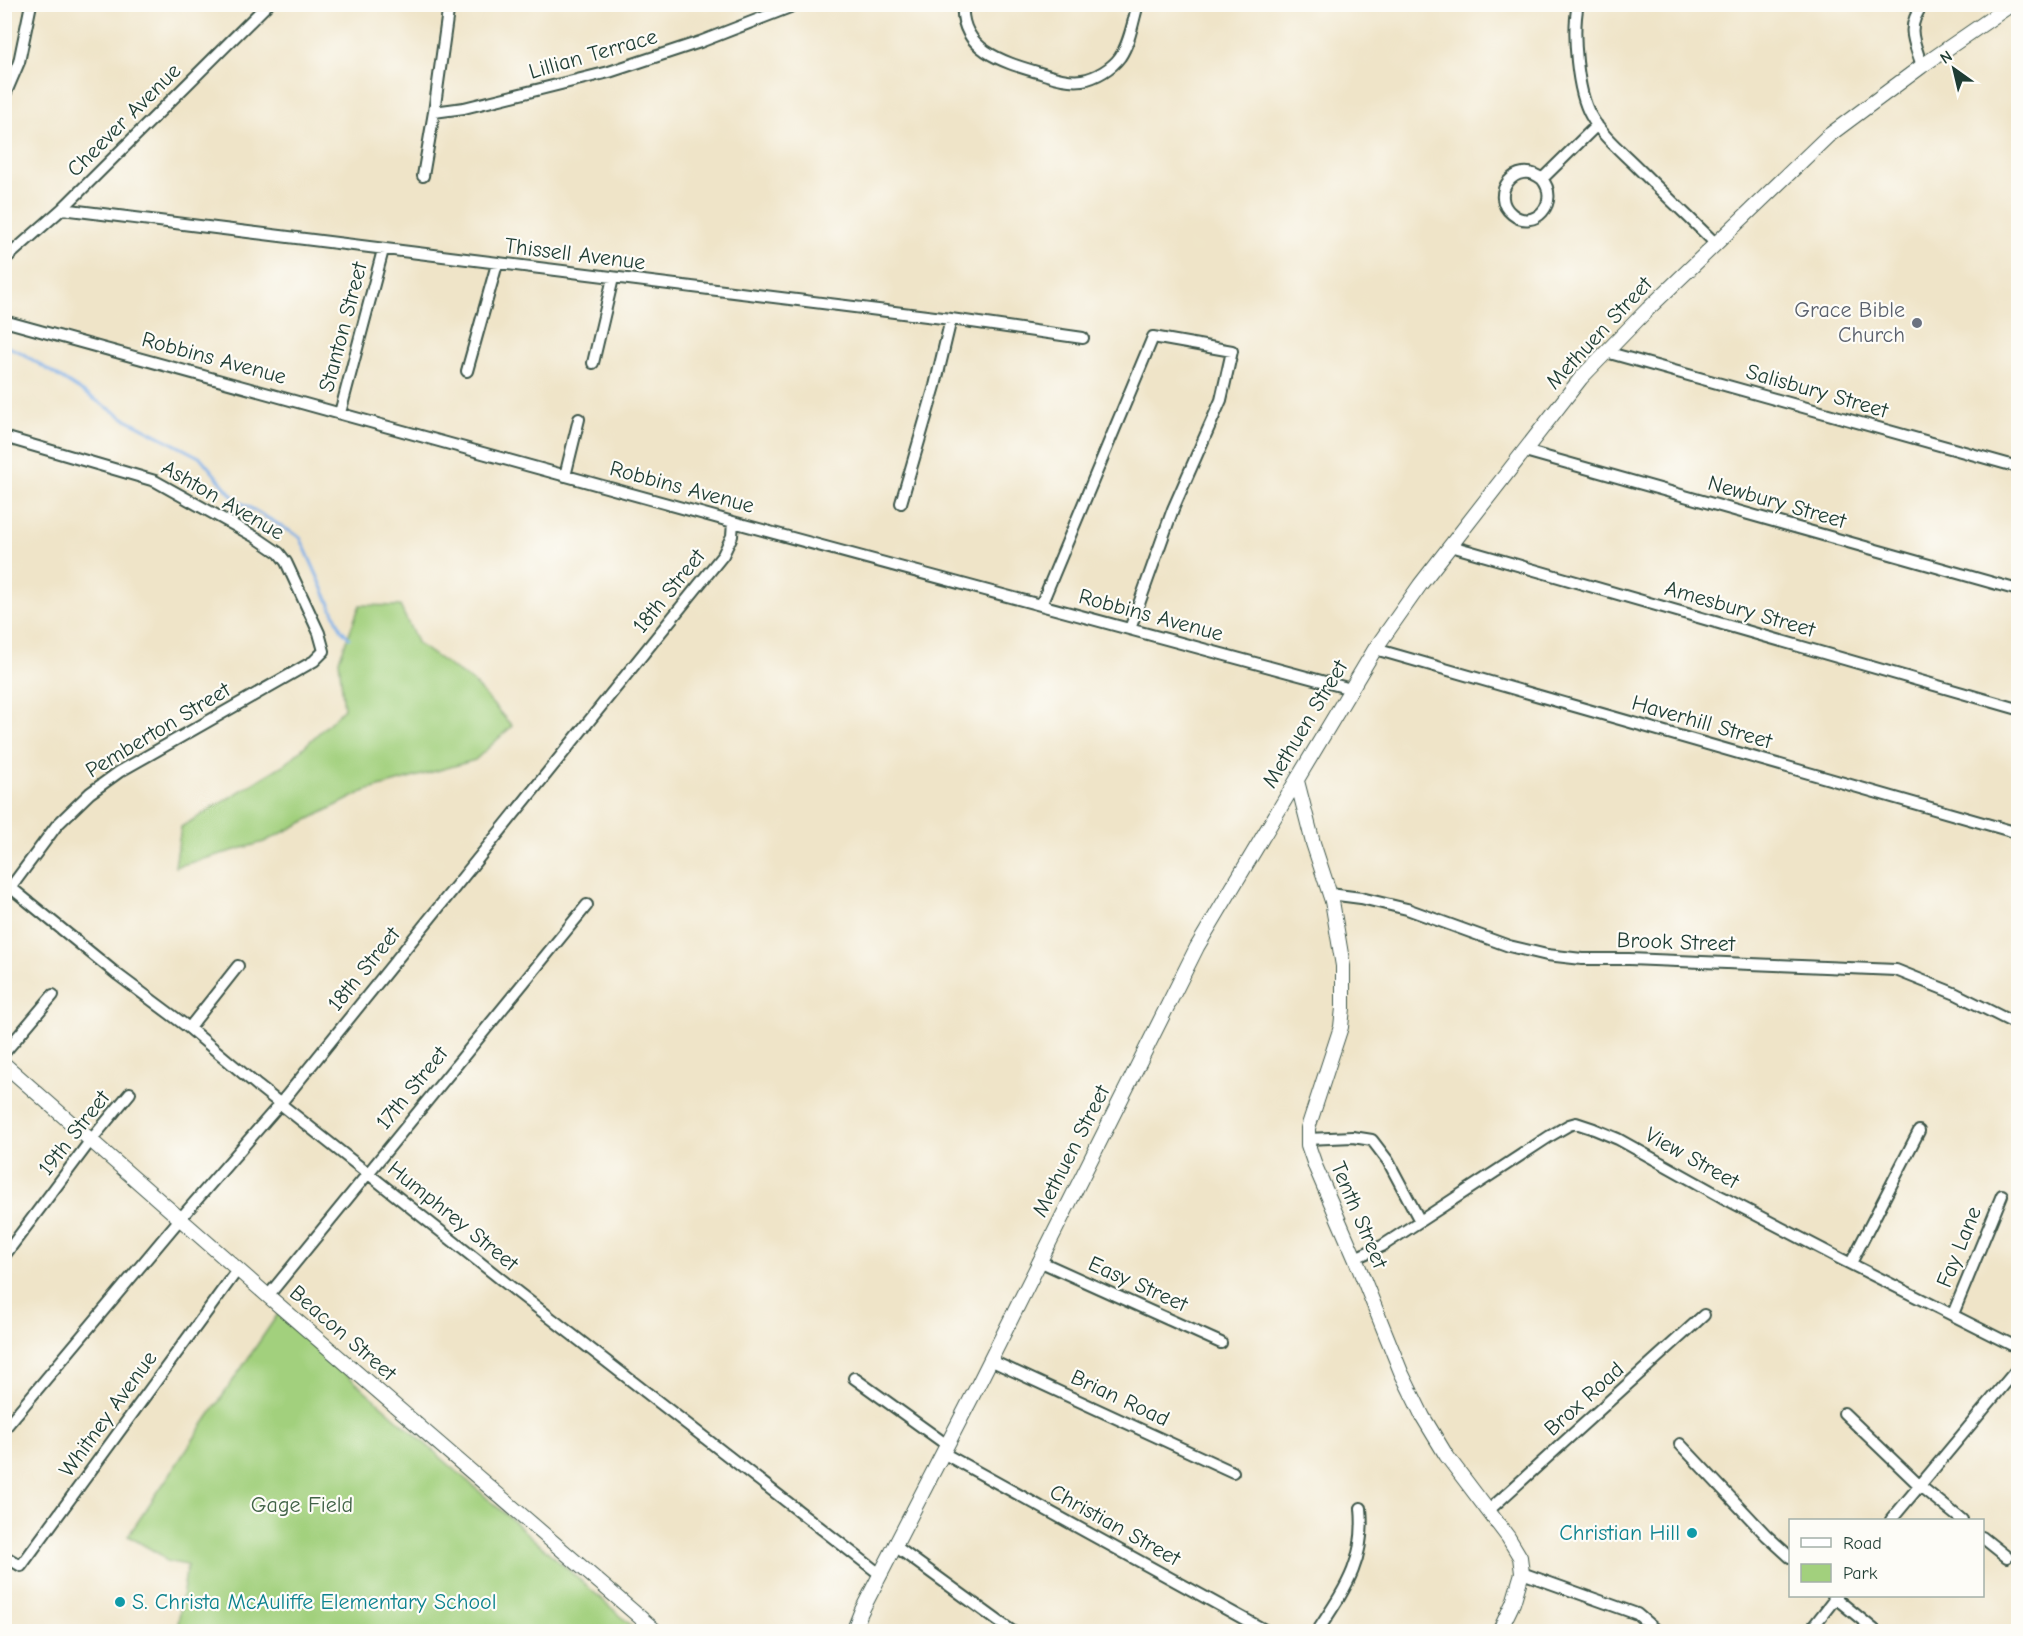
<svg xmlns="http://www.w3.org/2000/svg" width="2023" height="1636" font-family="'Comic Neue',sans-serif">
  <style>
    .green { fill: #a2d07d; stroke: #608658; stroke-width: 1.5 }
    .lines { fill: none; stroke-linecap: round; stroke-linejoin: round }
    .stream { stroke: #7aade7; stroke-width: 3 }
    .minor-casing { stroke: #3e564a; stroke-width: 14 }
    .tertiary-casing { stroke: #3e564a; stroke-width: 16 }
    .minor { stroke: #fff; stroke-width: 10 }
    .tertiary { stroke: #fff; stroke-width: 14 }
    .worship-dot { fill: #6b7280; stroke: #fdfcf7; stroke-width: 2 }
    .culture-dot { fill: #0f9aa8; stroke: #fdfcf7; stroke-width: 2 }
    .labels { text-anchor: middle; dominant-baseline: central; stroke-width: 4.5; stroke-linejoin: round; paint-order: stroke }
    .street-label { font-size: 22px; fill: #1f3d34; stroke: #fdfcf7 }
    .worship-label { font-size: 22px; fill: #5b616d; stroke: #fdfcf7; text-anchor: end }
    .park-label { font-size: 22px; fill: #406246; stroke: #fdfcf7 }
    .culture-label { font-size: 22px; fill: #0d838f; stroke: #fdfcf7; text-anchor: end }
  </style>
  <rect width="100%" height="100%" fill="#fdfcf7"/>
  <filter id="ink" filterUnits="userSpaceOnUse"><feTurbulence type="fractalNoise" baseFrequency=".0167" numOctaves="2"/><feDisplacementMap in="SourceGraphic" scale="12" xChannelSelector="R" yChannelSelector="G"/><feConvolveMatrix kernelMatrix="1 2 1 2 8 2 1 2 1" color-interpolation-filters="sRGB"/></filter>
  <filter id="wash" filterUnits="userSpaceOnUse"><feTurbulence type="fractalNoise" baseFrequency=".008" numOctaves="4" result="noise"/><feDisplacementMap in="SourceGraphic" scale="24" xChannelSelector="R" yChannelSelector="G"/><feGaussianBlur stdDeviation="1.35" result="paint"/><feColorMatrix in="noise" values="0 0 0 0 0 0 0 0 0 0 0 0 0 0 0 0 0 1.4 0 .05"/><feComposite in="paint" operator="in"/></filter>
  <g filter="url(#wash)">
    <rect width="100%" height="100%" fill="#efe4c8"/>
    <path class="green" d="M360,605l40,1 18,38 55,38 39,44 -37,34 -110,31 -101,51 -89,25 6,-40 107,-65 56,-53 -5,-49z
      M278,1314l353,311 -7,7 -447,-1 10,-66 -21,-4 -5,-6 -33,-19z"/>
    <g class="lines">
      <path class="stream" d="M4,345l16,7 104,66 77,40 34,41 65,38 41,92 8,9"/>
    </g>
  </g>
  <g filter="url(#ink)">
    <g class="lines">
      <defs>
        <path id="minor" d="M449,4l-15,108 30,-4 145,-36 91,-30 90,-35 -1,-3
          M963,4c-4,45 40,58 74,68 14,4 29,10 45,8 14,-2 30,-12 38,-23 10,-15 13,-36 18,-53
          M1578,4c-6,28 -1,88 13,112 11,20 30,35 46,51 26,26 53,51 79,77
          M1922,66c-8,-25 -17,-38 1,-62
          M4,97l15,-35 12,-58
          M423,176l11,-64
          M1542,179c19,23 -8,53 -30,35 -24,-19 4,-56 30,-35l55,-54
          M62,209l889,110 132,19
          M4,260l58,-51 206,-205
          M4,321l729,201 618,167
          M1606,352l412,115
          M593,363l20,-85
          M467,371l30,-107
          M340,413l43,-163
          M4,437l151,44 102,57 22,15 7,9 33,71 5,18 -10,10 -195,111 -29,21 -33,32 -46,62
          M1525,451l493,139
          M565,476l14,-57
          M901,503l34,-117 16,-67
          M1451,546l567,163
          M1041,605l112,-268 79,14 -11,49 -48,109 -43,120
          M1375,649l643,184
          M4,882l114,93 71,53 69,58 249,198 374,291
          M1330,894l31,4 46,11 102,37 38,9 35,4h47l267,11 60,24 62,31
          M189,1028l49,-62
          M4,1053l49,-58
          M1307,1139l46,-2 19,3 16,21 32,60
          M4,1256l87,-116 39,-47
          M1355,1258l27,-12 168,-110 19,-11 7,-2 18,6 24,10 104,58 117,61 179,90
          M1039,1261l182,82
          M1851,1263l68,-132
          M268,1296l319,-391
          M1953,1314l49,-119
          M990,1360l243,112
          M854,1378l93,67
          M1844,1413l76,73 42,34
          M4,1429l176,-210 100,-115 443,-549 9,-19 1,-14
          M1680,1444l86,91 24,22
          M943,1453l325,179
          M1488,1511l216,-196
          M1891,1520l127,-152
          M1982,1537l25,20
          M895,1546l118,86
          M4,1556l17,10 217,-297
          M1522,1573l115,41 21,18
          M1833,1596l44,36
          M1317,1632c28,-43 49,-71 44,-124
          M1809,1632l28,-36"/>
        <path id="tertiary" d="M1297,781l16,62 19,58 11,65v42l-2,19 -33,101v17l8,23 39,90 46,114 22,45 23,38 62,82 12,20 2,16 -9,30 -14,29
          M4,1064l264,232 389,336
          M853,1632l8,-20 117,-227 219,-438 178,-298 45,-64 161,-207 67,-69 180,-173 94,-70 90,-62"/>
      </defs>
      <use href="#minor" class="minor-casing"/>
      <use href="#tertiary" class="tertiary-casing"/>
      <use href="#minor" class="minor"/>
      <use href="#tertiary" class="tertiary"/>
    </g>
  </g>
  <circle class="worship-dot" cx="1917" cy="323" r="6"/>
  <g class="culture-dot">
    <circle cx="1692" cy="1533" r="6"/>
    <circle cx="120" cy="1602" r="6"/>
  </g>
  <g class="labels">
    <g class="street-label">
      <text transform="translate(593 54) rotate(-16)">Lillian Terrace</text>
      <text transform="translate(124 120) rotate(-45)">Cheever Avenue</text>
      <text transform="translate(575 254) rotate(7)">Thissell Avenue</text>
      <text transform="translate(343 327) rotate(-75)">Stanton Street</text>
      <text transform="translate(1599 333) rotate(-47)">Methuen Street</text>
      <text transform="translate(214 358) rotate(15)">Robbins Avenue</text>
      <text transform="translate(1817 391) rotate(16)">Salisbury Street</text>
      <text transform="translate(682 487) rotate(15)">Robbins Avenue</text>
      <text transform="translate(223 500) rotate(30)">Ashton Avenue</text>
      <text transform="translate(1777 502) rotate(16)">Newbury Street</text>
      <text transform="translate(669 591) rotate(-51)">18th Street</text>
      <text transform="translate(1740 609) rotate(16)">Amesbury Street</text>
      <text transform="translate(1151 615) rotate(15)">Robbins Avenue</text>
      <text transform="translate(1702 722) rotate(16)">Haverhill Street</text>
      <text transform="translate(1305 724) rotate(-59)">Methuen Street</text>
      <text transform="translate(158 730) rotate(-31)">Pemberton Street</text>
      <text transform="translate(1676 942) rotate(2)">Brook Street</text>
      <text transform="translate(364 969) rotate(-51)">18th Street</text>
      <text transform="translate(412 1088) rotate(-51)">17th Street</text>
      <text transform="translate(74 1133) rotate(-52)">19th Street</text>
      <text transform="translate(1071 1151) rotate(-63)">Methuen Street</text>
      <text transform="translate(1692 1158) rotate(29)">View Street</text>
      <text transform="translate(1359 1215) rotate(67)">Tenth Street</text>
      <text transform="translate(453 1216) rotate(39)">Humphrey Street</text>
      <text transform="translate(1959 1247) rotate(-68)">Fay Lane</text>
      <text transform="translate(1138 1284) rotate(24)">Easy Street</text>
      <text transform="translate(343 1333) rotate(41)">Beacon Street</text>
      <text transform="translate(1120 1398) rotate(25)">Brian Road</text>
      <text transform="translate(1584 1399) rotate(-42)">Brox Road</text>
      <text transform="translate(108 1414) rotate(-54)">Whitney Avenue</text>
      <text transform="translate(1115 1525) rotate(29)">Christian Street</text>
    </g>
    <g class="worship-label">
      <text x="1905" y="310">Grace Bible<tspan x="1905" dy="25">Church</tspan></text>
    </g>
    <g class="park-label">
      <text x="302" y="1505">Gage Field</text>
    </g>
    <g class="culture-label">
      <text x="1680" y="1533">Christian Hill</text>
      <text x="132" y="1602" text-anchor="start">S. Christa McAuliffe Elementary School</text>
    </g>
  </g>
  <rect width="2023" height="1636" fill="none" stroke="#fdfcf7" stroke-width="24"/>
  <rect x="1789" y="1519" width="195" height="78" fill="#fdfcf7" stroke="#a4b0a9" stroke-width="1.5"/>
  <rect x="1801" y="1538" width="30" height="9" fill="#ffffff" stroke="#a4b0a9" stroke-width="1.5"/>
  <text x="1843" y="1549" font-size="18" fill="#1f3d34">Road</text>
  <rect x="1801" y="1564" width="30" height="18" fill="#a2d07d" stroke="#a4b0a9" stroke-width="1.5"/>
  <text x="1843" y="1579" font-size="18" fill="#1f3d34">Park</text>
  <g transform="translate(1954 69) rotate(326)" stroke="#fdfcf7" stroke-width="4.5" paint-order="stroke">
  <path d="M0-4.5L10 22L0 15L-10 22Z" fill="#1f3d34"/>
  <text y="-9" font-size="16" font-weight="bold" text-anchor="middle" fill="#1f3d34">N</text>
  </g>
</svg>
